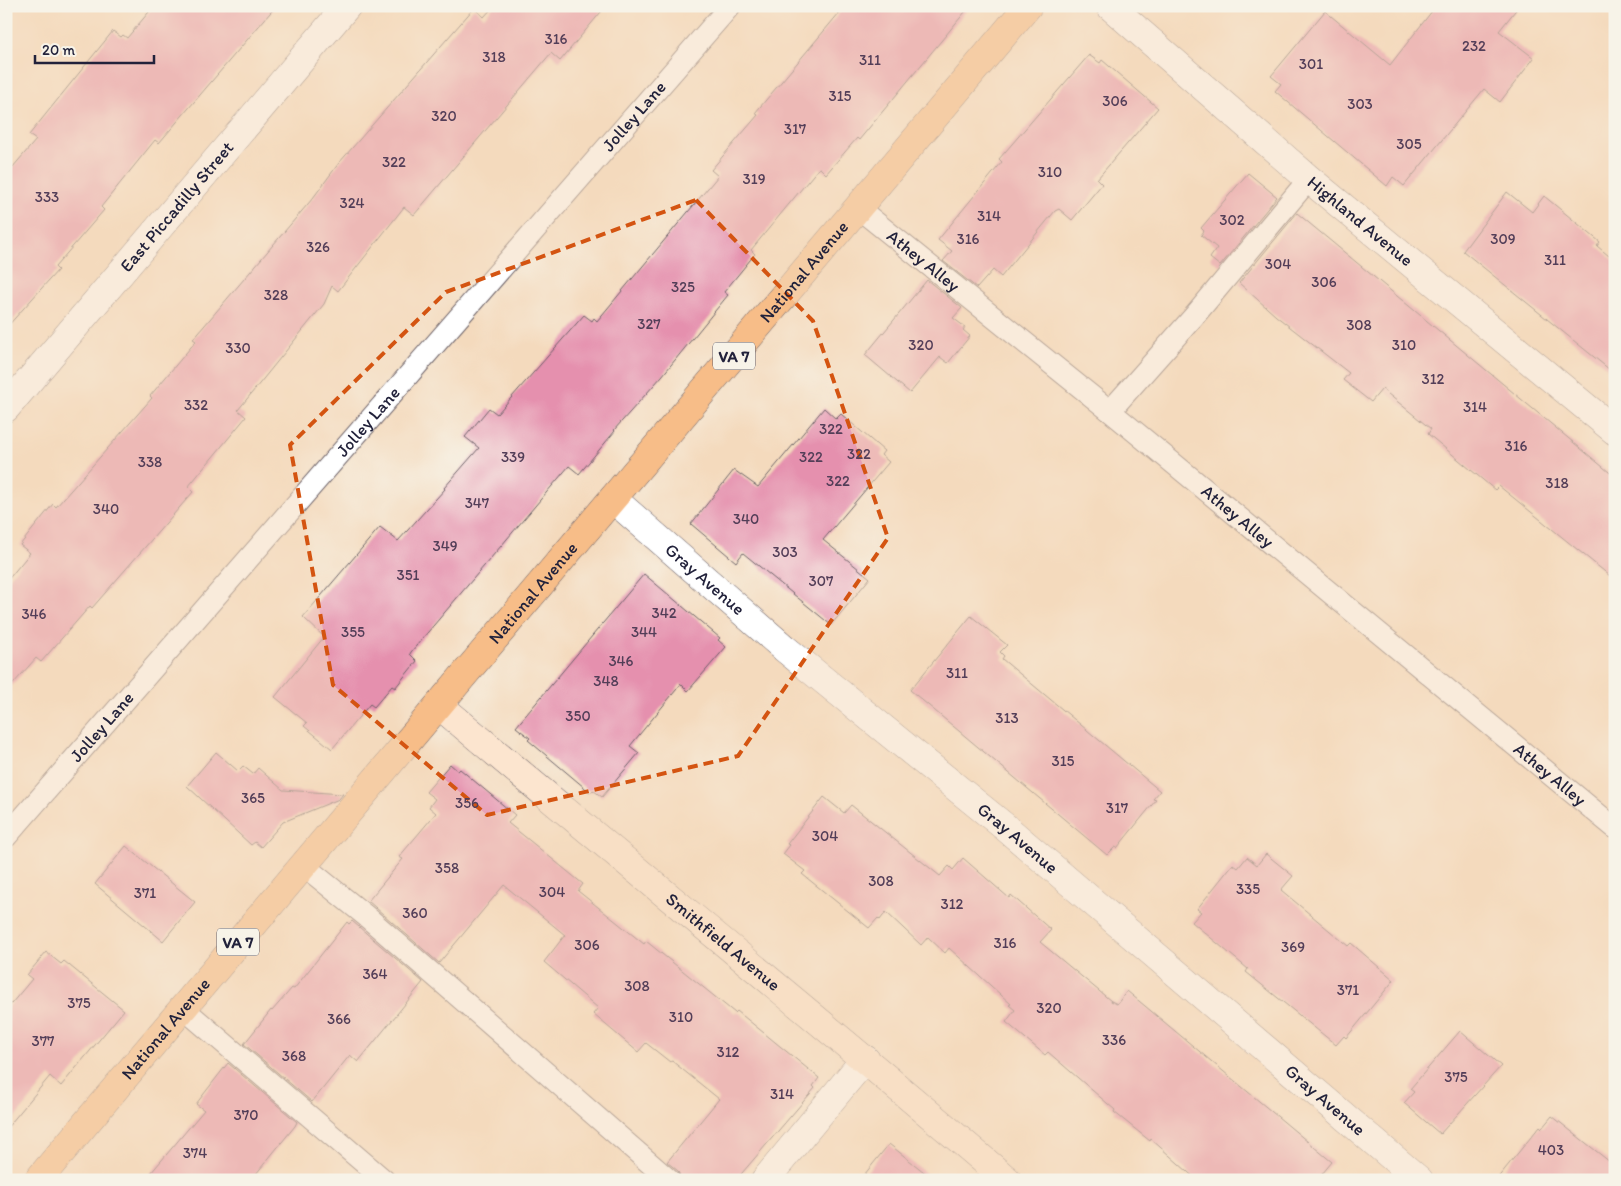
<svg xmlns="http://www.w3.org/2000/svg" width="1621" height="1186" font-family="Itim,sans-serif">
  <style>
    .building { fill: #e590ae }
    .lines { fill: none; stroke-linecap: round; stroke-linejoin: round }
    .lane-casing { stroke: #6c6268; stroke-width: 23 }
    .street-casing { stroke: #6c6268; stroke-width: 29 }
    .secondary-casing { stroke: #6c6268; stroke-width: 29 }
    .primary-casing { stroke: #6c6268; stroke-width: 29 }
    .lane { stroke: #fff; stroke-width: 21 }
    .street { stroke: #fff; stroke-width: 28 }
    .secondary { stroke: #fce5cf; stroke-width: 28 }
    .primary { stroke: #f7bd88; stroke-width: 28 }
    .marked { fill: none; stroke: #d45411; stroke-width: 4; stroke-dasharray: 10 6; stroke-linejoin: round }
    .labels { text-anchor: middle; dominant-baseline: central; stroke-width: 5; stroke-linejoin: round; paint-order: stroke }
    .number-label { font-size: 15px; fill: #533e58 }
    .shield { fill: #f7f3e8; stroke: #62616f; stroke-width: 1 }
    .shield-label { font-size: 16px; font-weight: bold; fill: #22223b }
    .street-label { font-size: 18px; fill: #22223b; stroke: #f7f3e8 }
  </style>
  <rect width="100%" height="100%" fill="#f7f3e8"/>
  <filter id="ink" filterUnits="userSpaceOnUse"><feTurbulence type="fractalNoise" baseFrequency=".02" numOctaves="2"/><feDisplacementMap in="SourceGraphic" scale="10" xChannelSelector="R" yChannelSelector="G"/><feConvolveMatrix kernelMatrix="1 2 1 2 8 2 1 2 1" color-interpolation-filters="sRGB"/></filter>
  <filter id="wash" filterUnits="userSpaceOnUse"><feTurbulence type="fractalNoise" baseFrequency=".0096" numOctaves="4" result="noise"/><feDisplacementMap in="SourceGraphic" scale="20" xChannelSelector="R" yChannelSelector="G"/><feGaussianBlur stdDeviation="1.12" result="paint"/><feColorMatrix in="noise" values="0 0 0 0 0 0 0 0 0 0 0 0 0 0 0 0 0 1.4 0 .05"/><feComposite in="paint" operator="in"/></filter>
  <g filter="url(#wash)">
    <rect width="100%" height="100%" fill="#f4dabd"/>
    <g id="blocks">
      <path class="building" d="M154,6h122l-117,137 -4,-3 -54,67 3,3 -49,57 3,3 -52,58v-153l30,-35 -7,-5 84,-104 8,6 2,-2 4,3z
        M494,6h112l-46,55 -9,-8 -137,162 -10,-8 -66,84 -6,-5 -8,18 -86,106 8,7 -58,70 5,5 -101,116 -2,-2 -49,56 -5,-4 -30,34v-110l24,-29 -10,-8 33,-41 3,3 96,-109 -2,-2 46,-55 -3,-2 120,-141 26,-35 135,-155 10,9z
        M845,6h125l-111,134 -2,-2 -31,36 -6,-6 -2,1 -67,81 4,4 -31,38 4,3 -66,81 -48,54 1,1 -36,43 -10,-8 -158,186 -1,2 7,7 -22,27 -3,-2 -18,21 -4,-3 -38,45 -28,-23 3,-3 -32,-26 49,-60 -21,-20 77,-90 18,14 47,-52 -1,-1 35,-40 -14,-11 24,-29 8,6 87,-99 8,6 2,-3 3,3 121,-145 -7,-6 47,-55 -3,-2z
        M1436,6h83l-20,25 35,27 -34,44 -16,-13 -80,97 -11,-9 -6,9 -112,-95 6,-7 -10,-8 54,-65 65,54z
        M1089,55l11,8 2,-3 56,48 -61,71 5,5 -30,36 -13,-11 -4,2 -54,66 -8,-7 -16,18 -34,-27 9,-10 -14,-11 64,-78 -3,-3z
        M1248,173l29,24 -57,69 -10,-8 7,-10 -16,-13 3,-4 -3,-3z
        M1507,192l25,20 12,-16 56,46 -3,4 18,15v113l-152,-123z
        M1297,213l318,264v103l-116,-94 -4,4 -67,-56 3,-5 -49,-40 -11,13 -28,-22 6,-7 -73,-57 -37,-33z
        M927,280l35,28 -9,10 12,9 -2,3 7,6 -22,27 -8,-6 -30,36 -45,-38z
        M824,408l12,11 5,-5 43,37 -3,4 8,7 -66,78 47,38 -39,47 -88,-72 -7,9 -45,-38 43,-54 24,17z
        M644,574l76,64 -2,2 8,7 -38,44 -7,-7 -51,62 9,7 -37,44 -9,-7 -2,3 -63,-53 2,-2 -14,-11z
        M971,616l36,29 -7,7 4,4 -2,3 158,132 -7,8 3,1 -39,48 -2,-1 -8,8 -197,-165z
        M216,752l22,19 5,-5 10,8 5,-6 25,22 60,4 -4,5 -56,23 -22,25 -6,-5 -4,3 -64,-59z
        M450,764l8,7 2,-2 55,46 -7,8 75,61 -5,7 66,53 2,-3 89,72 2,-2 82,67 -6,8 2,2 -79,92h-55l-3,-9 -11,-9 52,-63 -47,-38 -2,1 -24,-19 -8,9 -45,-38 5,-6 -54,-46 21,-27 -61,-50 -65,78 -71,-62 35,-42 -4,-2 37,-44 -7,-6 6,-8 -9,-7z
        M824,797l20,16 7,-8 89,71 9,-10 4,4 10,-12 46,40 2,-3 40,35 -11,12 71,59 6,3 10,-13 205,171 -15,18h-120l-46,-41 -1,2 -36,-29 1,-2 -67,-58 -3,3 -39,-33 9,-12 -6,-5 2,-1 -62,-56 -4,5 -17,-16 -7,8 -35,-33 -6,8 -2,-2 -9,10 -67,-54 3,-3 -22,-17 7,-9 -3,-1z
        M126,846l69,56 -32,39 -68,-57z
        M1266,854l27,22 -12,14 67,56 3,-3 43,37 -48,58 -2,-2 -8,9 -90,-73 2,-3 -56,-47 9,-10 -4,-3 36,-45 5,4 9,-11 10,8z
        M352,921l71,61 -65,80 -8,-7 -38,47 -68,-58 27,-34 1,1 20,-23 2,1 53,-67 2,2z
        M46,952l15,12 3,-3 60,49 -63,76 -11,-10 -44,53v-119l26,-31 -5,-4z
        M1460,1031l41,35 -61,68 -36,-31 10,-11 -4,-3z
        M228,1063l69,59 -2,4 -44,54h-106l59,-70 -8,-6z
        M1552,1116l63,50v14h-119l44,-54 2,2z
        M889,1144l45,36h-74z"/>
    </g>
  </g>
  <g filter="url(#ink)">
    <use href="#blocks" fill-opacity="0" stroke="#6c6268" stroke-width="1"/>
    <g class="lines">
      <defs>
        <g id="lane">
          <path id="s1" d="M858,208l252,203 505,417"/>
          <path d="M1110,411l86,-97 113,-135"/>
          <path id="s2" d="M6,837l724,-831"/>
          <path d="M303,865l63,51 303,264"/>
          <path d="M183,1008l201,172"/>
        </g>
        <g id="street">
          <path id="s3" d="M1110,6l199,173 306,252"/>
          <path id="s4" d="M6,408l341,-402"/>
          <path id="s5" d="M613,499l171,149 221,179 414,353"/>
          <path d="M765,1180l100,-121"/>
        </g>
        <g id="secondary">
          <path id="s6" d="M439,705c188,159 380,314 568,475"/>
        </g>
        <g id="primary">
          <path id="s7" d="M38,1180l990,-1174"/>
        </g>
      </defs>
      <use href="#lane" class="lane-casing"/>
      <use href="#street" class="street-casing"/>
      <use href="#secondary" class="secondary-casing"/>
      <use href="#primary" class="primary-casing"/>
      <use href="#lane" class="lane"/>
      <use href="#street" class="street"/>
      <use href="#secondary" class="secondary"/>
      <use href="#primary" class="primary"/>
    </g>
  </g>
  <path d="M0 0H1621V1186H0ZM696,200l117,121 75,217 -150,218 -251,59 -154,-130 -43,-240 156,-153z" fill="#f4dabd" fill-opacity=".55" fill-rule="evenodd"/>
  <path class="marked" d="M696,200l117,121 75,217 -150,218 -251,59 -154,-130 -43,-240 156,-153z"/>
  <g class="labels">
    <g class="number-label">
      <text x="556" y="39">316</text>
      <text x="1474" y="46">232</text>
      <text x="494" y="57">318</text>
      <text x="870" y="60">311</text>
      <text x="1311" y="64">301</text>
      <text x="840" y="96">315</text>
      <text x="1115" y="101">306</text>
      <text x="1360" y="104">303</text>
      <text x="444" y="116">320</text>
      <text x="795" y="129">317</text>
      <text x="1409" y="144">305</text>
      <text x="394" y="162">322</text>
      <text x="1050" y="172">310</text>
      <text x="754" y="179">319</text>
      <text x="47" y="197">333</text>
      <text x="352" y="203">324</text>
      <text x="989" y="216">314</text>
      <text x="1232" y="220">302</text>
      <text x="968" y="239">316</text>
      <text x="1503" y="239">309</text>
      <text x="318" y="247">326</text>
      <text x="1555" y="260">311</text>
      <text x="1278" y="264">304</text>
      <text x="1324" y="282">306</text>
      <text x="683" y="287">325</text>
      <text x="276" y="295">328</text>
      <text x="649" y="324">327</text>
      <text x="1359" y="325">308</text>
      <text x="921" y="345">320</text>
      <text x="1404" y="345">310</text>
      <text x="238" y="348">330</text>
      <text x="1433" y="379">312</text>
      <text x="196" y="405">332</text>
      <text x="1475" y="407">314</text>
      <text x="831" y="429">322</text>
      <text x="1516" y="446">316</text>
      <text x="859" y="454">322</text>
      <text x="513" y="457">339</text>
      <text x="811" y="457">322</text>
      <text x="150" y="462">338</text>
      <text x="838" y="481">322</text>
      <text x="1557" y="483">318</text>
      <text x="477" y="503">347</text>
      <text x="106" y="509">340</text>
      <text x="746" y="519">340</text>
      <text x="445" y="546">349</text>
      <text x="785" y="552">303</text>
      <text x="408" y="575">351</text>
      <text x="821" y="581">307</text>
      <text x="664" y="613">342</text>
      <text x="34" y="614">346</text>
      <text x="353" y="632">355</text>
      <text x="644" y="632">344</text>
      <text x="621" y="661">346</text>
      <text x="957" y="673">311</text>
      <text x="606" y="681">348</text>
      <text x="578" y="716">350</text>
      <text x="1007" y="718">313</text>
      <text x="1063" y="761">315</text>
      <text x="253" y="798">365</text>
      <text x="467" y="803">356</text>
      <text x="1117" y="808">317</text>
      <text x="825" y="836">304</text>
      <text x="447" y="868">358</text>
      <text x="881" y="881">308</text>
      <text x="1248" y="889">335</text>
      <text x="552" y="892">304</text>
      <text x="145" y="893">371</text>
      <text x="952" y="904">312</text>
      <text x="415" y="913">360</text>
      <text x="1005" y="943">316</text>
      <text x="587" y="945">306</text>
      <text x="1293" y="947">369</text>
      <text x="375" y="974">364</text>
      <text x="637" y="986">308</text>
      <text x="1348" y="990">371</text>
      <text x="79" y="1003">375</text>
      <text x="1049" y="1008">320</text>
      <text x="681" y="1017">310</text>
      <text x="339" y="1019">366</text>
      <text x="1114" y="1040">336</text>
      <text x="43" y="1041">377</text>
      <text x="728" y="1052">312</text>
      <text x="294" y="1056">368</text>
      <text x="1456" y="1077">375</text>
      <text x="782" y="1094">314</text>
      <text x="246" y="1115">370</text>
      <text x="1551" y="1150">403</text>
      <text x="195" y="1153">374</text>
    </g>
    <g class="shield">
      <rect x="713" y="342.5" width="42" height="27" rx="4"/>
      <rect x="217" y="928.5" width="42" height="27" rx="4"/>
    </g>
    <g class="shield-label">
      <text x="734" y="356">VA 7</text>
      <text x="238" y="942">VA 7</text>
    </g>
    <g class="street-label">
      <text stroke="none"><textPath href="#s2" startOffset="956">Jolley Lane</textPath></text>
      <text stroke="none"><textPath href="#s4" startOffset="264">East Piccadilly Street</textPath></text>
      <text stroke="none"><textPath href="#s3" startOffset="330">Highland Avenue</textPath></text>
      <text stroke="none"><textPath href="#s1" startOffset="84">Athey Alley</textPath></text>
      <text stroke="none"><textPath href="#s7" startOffset="1188">National Avenue</textPath></text>
      <text stroke="none"><textPath href="#s2" startOffset="551">Jolley Lane</textPath></text>
      <text stroke="none"><textPath href="#s1" startOffset="489">Athey Alley</textPath></text>
      <text stroke="none"><textPath href="#s5" startOffset="122">Gray Avenue</textPath></text>
      <text stroke="none"><textPath href="#s7" startOffset="768">National Avenue</textPath></text>
      <text stroke="none"><textPath href="#s2" startOffset="146">Jolley Lane</textPath></text>
      <text stroke="none"><textPath href="#s1" startOffset="894">Athey Alley</textPath></text>
      <text stroke="none"><textPath href="#s5" startOffset="528">Gray Avenue</textPath></text>
      <text stroke="none"><textPath href="#s6" startOffset="370">Smithfield Avenue</textPath></text>
      <text stroke="none"><textPath href="#s7" startOffset="198">National Avenue</textPath></text>
      <text stroke="none"><textPath href="#s5" startOffset="932">Gray Avenue</textPath></text>
    </g>
  </g>
  <rect width="1621" height="1186" fill="none" stroke="#f7f3e8" stroke-width="25"/>
  <path d="M35 55v8h119v-8" fill="none" stroke="#22223b" stroke-width="2.5"/>
  <text x="42" y="55" font-size="15" fill="#22223b" stroke="#f7f3e8" stroke-width="4" paint-order="stroke">20 m</text>
</svg>
